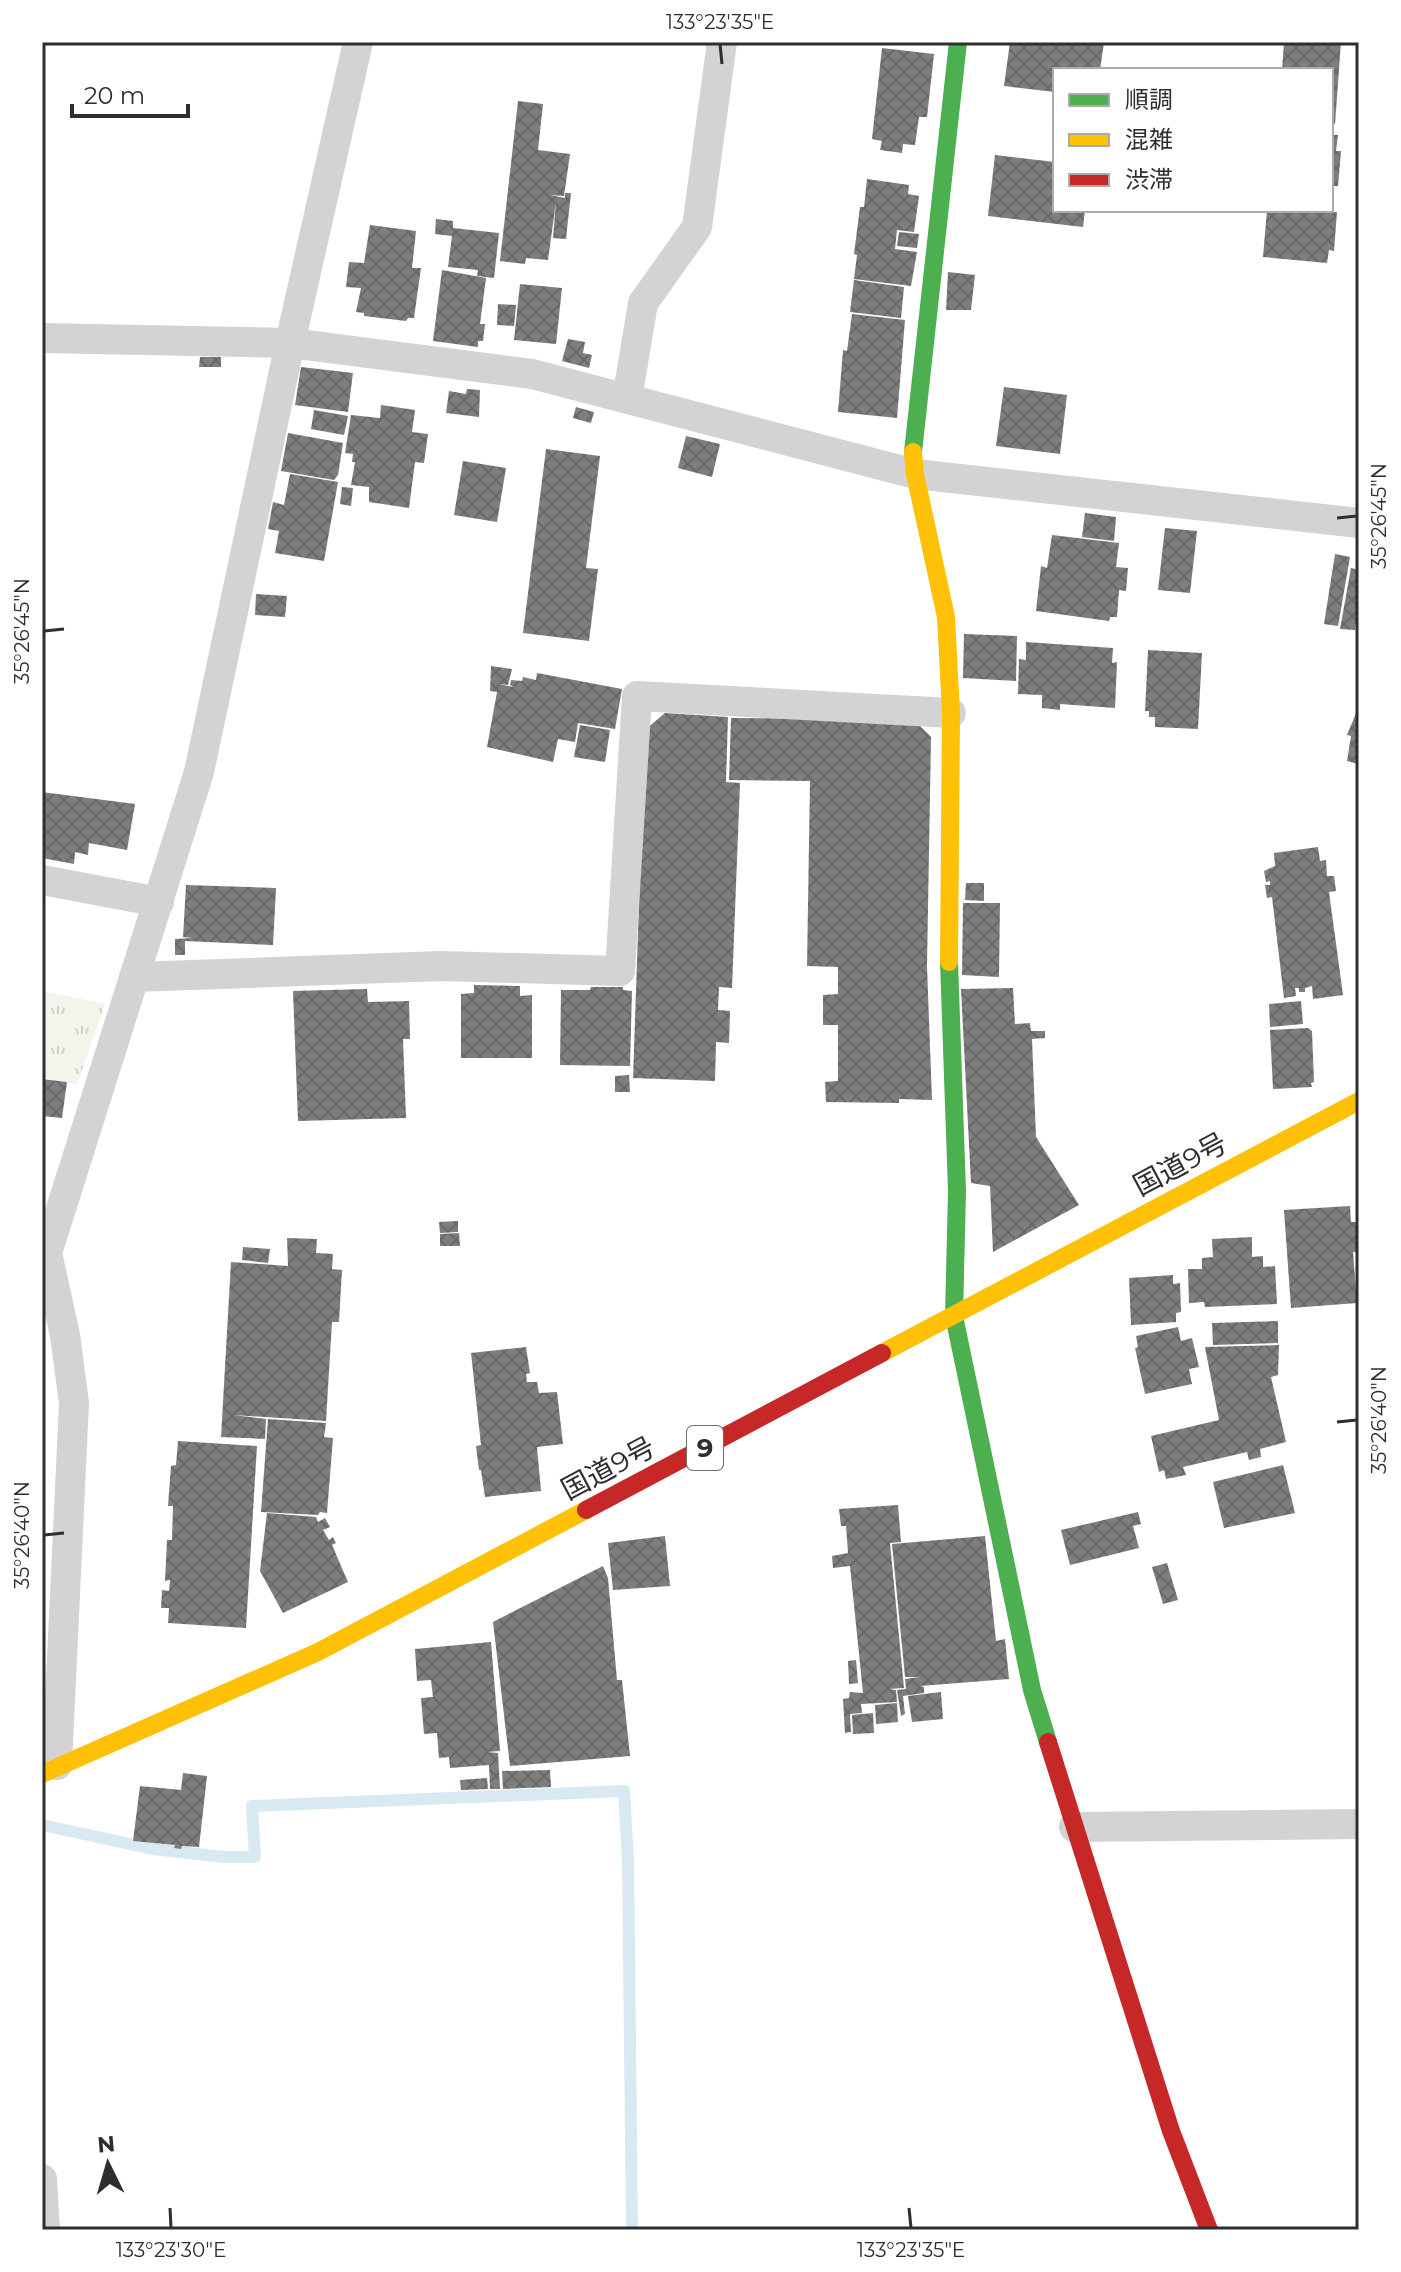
<svg xmlns="http://www.w3.org/2000/svg" width="1401" height="2272" font-family="Montserrat,'Noto Sans JP',sans-serif">
  <style>
    .grass { fill: url(#grass-tufts) }
    .lines { fill: none; stroke-linecap: round; stroke-linejoin: round }
    .stream { stroke: #d8e9f2; stroke-width: 12 }
    .building { fill: url(#building-cross-hatch) }
    .street { stroke: #d3d3d3; stroke-width: 30 }
    .fast { stroke: #4caf50; stroke-width: 18 }
    .slow { stroke: #ffc107; stroke-width: 18 }
    .jam { stroke: #c62828; stroke-width: 18 }
    .ticks { fill: none; stroke: #2e2e2e; stroke-width: 3 }
    .labels { text-anchor: middle; dominant-baseline: central; stroke-width: 8; stroke-linejoin: round; paint-order: stroke }
    .shield { fill: #fff; stroke: #6d6d6d; stroke-width: 2 }
    .shield-label { font-size: 26px; font-weight: bold; fill: #2e2e2e }
    .street-label { font-size: 28px; fill: #2e2e2e; stroke: #fff }
    .neatline { fill: none; stroke: #2e2e2e; stroke-width: 3 }
    .ticks-label { font-size: 20px; text-anchor: middle; fill: #2e2e2e }
  </style>
  <defs>
    <pattern id="grass-tufts" width="24" height="20" patternUnits="userSpaceOnUse" patternTransform="scale(2)"><rect width="24" height="20" fill="#f1f5ec"/><path d="M3 7l-1-3M5 7V3M7 7l1-3M15 17l-1-3M17 17v-4M19 17l1-3" fill="none" stroke="#cfd2cb"/></pattern>
    <pattern id="building-cross-hatch" width="8" height="8" patternUnits="userSpaceOnUse" patternTransform="scale(2)"><rect width="8" height="8" fill="#7e7e7e"/><path d="M0 0l8 8M0 8l8-8" fill="none" stroke="#686868"/></pattern>
  </defs>
  <rect width="100%" height="100%" fill="#fff"/>
  <path class="grass" d="M42,991l63,13 -28,80 -35,-6z"/>
  <g class="lines">
    <path class="stream" d="M42,1825l111,24 71,8h31l-3,-51 372,-15 4,70 4,369"/>
  </g>
  <path class="building" d="M1010,42h94l-4,28h-45v22l-51,-6z
    M1284,42h57l-6,82h-4v-54h-49z
    M882,48l52,6 -7,63h-8l-4,28 -12,-1 -1,9 -22,-3 2,-9 -10,-2z
    M518,101l25,3 -5,46 32,4 -6,42 -14,-1 15,3v-5h6l-5,46 -13,-1 3,-36 -8,58 -22,-2 -1,6 -25,-3z
    M1331,135h7l-2,16h5l-3,35h-4l-1,9h-2z
    M995,155l60,7v48h30l-2,17 -95,-11z
    M867,179l42,6 -1,9 11,2 -5,36 -17,-2 -2,19 22,3 -6,34 -57,-7 3,-24 -3,-1 6,-47h4z
    M1267,210l70,2 -3,39 -5,-1 -2,13 -64,-6z
    M436,219l17,2v7l46,5 -5,45 -17,-2 1,-6 -30,-3 4,-31 -17,-2z
    M370,225l46,6 -4,37h9l-7,50h-6l-2,3 -42,-5v-3l-8,-1 5,-24 -15,-1 3,-25 15,1z
    M899,232l20,2 -2,14 -20,-2z
    M442,270l44,8 -6,46h5l-2,17h-5v6l-45,-6z
    M948,272l27,3 -4,35h-25z
    M854,280l50,7 -3,31 -51,-6z
    M520,284l42,4 -6,56 -42,-4z
    M498,304l18,1 -2,21 -17,-1z
    M852,314l53,6 -8,98 -59,-6 5,-62 4,1z
    M568,339l17,3 -2,11 9,2 -3,13 -27,-7z
    M200,357h21v10h-22z
    M301,367l52,6 -5,39 -53,-7z
    M1004,387l63,8 -7,59 -64,-8z
    M467,389l13,1 -1,27 -33,-4 3,-22 17,3z
    M381,405l34,5 -3,22 16,2 -4,29 -9,-1 -6,46 -40,-6v-15l-18,-2 4,-23h-3l1,-8 -8,-1 6,-38 29,3z
    M576,407l18,5 -3,11 -18,-5z
    M314,410l34,6 -4,19 -33,-6z
    M288,433l55,10 -5,32 -4,5 -53,-9z
    M686,436l34,8 -8,33 -34,-9z
    M546,449l54,7 -14,112 12,1 -9,72 -66,-8z
    M463,461l43,7 -9,54 -43,-7z
    M290,474l48,8 -14,79 -49,-8 4,-22 -11,-2 5,-27 11,3z
    M342,487l11,1 -2,18 -11,-2z
    M1085,513l31,4 -2,24 -32,-4z
    M1165,528l32,3 -7,62 -32,-3z
    M1052,535l67,8 -3,24 12,1 -2,23 -7,-1 -2,27h-7l-1,4 -73,-10 5,-45 6,2z
    M1335,554l15,3 -12,69 -14,-2z
    M1351,568l8,2v35l-4,25 -15,-1z
    M256,594l31,2 -2,21 -30,-2z
    M964,634l53,2 -1,45 -53,-3z
    M1026,642l87,6 -1,15 5,-1 -2,46 -55,-4v6l-18,-2v-13l-24,-1 1,-35 7,1z
    M1148,650l54,3 -4,76 -43,-2v-10h-6v-6h-4z
    M491,666l21,3 -4,16 -10,-1 16,3 -4,-2 1,-5 11,1 1,-4 13,3 1,-7 85,16 -7,40 -37,-6 -3,19 -17,-3 -5,23 -66,-15 10,-55 -7,-1z
    M1359,706v58l-12,-3 4,-25 -4,-1z
    M665,713l63,4 -2,65 14,1 -8,205 -13,-1 -1,23 12,1 -1,32 -13,-1 -1,39 -82,-3 12,-348z
    M731,718l183,2 17,17 -4,229 5,134 -33,-1v4l-73,-1 -1,-20 13,-1v-56h-15v-30l15,-1v-27l-31,-1 3,-185 -81,-1z
    M580,725l30,5 -5,32 -31,-5z
    M42,792l93,12 -8,46 -38,-7 -1,12 -13,-3 -1,12 -32,-6z
    M1318,847l2,14 6,-1 1,16h7l2,15 -7,1 14,103 -30,4 -1,-13 -7,2v4h-6v-4h-4l1,8 -12,2 -12,-101 -5,1 -2,-13h5v-4l-4,1 -2,-11 11,-5 -1,-13z
    M966,883h18v18l-19,-1z
    M186,885l90,3 -3,57 -88,-4v14h-10v-16l17,-1 -9,-1z
    M963,903h37l-1,74 -37,-2z
    M474,985l46,1v10l12,-1v63h-71v-64l13,-1z
    M591,987h32v3l9,1 -2,75 -70,-1 1,-75h29z
    M1013,988l2,36 15,-1 1,8h14v7l-13,1 4,98 43,68 -86,47 -3,-66 -19,-3 -10,-194z
    M367,989l1,13 41,-1 1,38h-7l3,79 -108,3 -5,-130z
    M1301,1001l2,23 -33,3 -1,-23z
    M1308,1028l4,3 2,51 -3,1 1,4 -39,2 -3,-59z
    M629,1075l1,17h-15v-16z
    M42,1079l25,3 -5,36 -20,-2z
    M1350,1206l1,16h7l1,13v17h-6l4,51 -66,5 -7,-98z
    M458,1221v11l-18,1 -1,-11z
    M459,1233l1,13h-20v-12z
    M1252,1237v20l11,-1v11l12,-1 2,38 -72,3 -1,-5 -15,1 -1,-34h14v-11l11,-1 -1,-18z
    M287,1238l30,1 -1,14 17,1 -1,15 10,1 -3,52h-7l-6,99 -93,-6 33,4 -1,20 -44,-2 10,-175 57,4z
    M243,1247l27,2 -2,14 -26,-3z
    M1173,1275v9l7,-1 1,29 -5,1v9l-45,3 -2,-47z
    M1278,1321v22l-65,2 -1,-22z
    M1178,1327l3,14 11,-3 7,29 -10,2 3,15 -47,10 -10,-46 3,-1 -2,-11z
    M1279,1345l-1,30 -7,2 15,65 -26,7 1,8 -12,3 -2,-8 -64,15 3,8 -20,4 -2,-9 -5,2 -8,-36 68,-16 -14,-73z
    M526,1347l4,26 -4,1 1,8h10l2,11 18,-1 6,52 -26,3 4,44 -56,6 -4,-27h-2l-3,-24 5,-1 -10,-92z
    M268,1419l58,4 -2,14 9,1 -6,75 -7,-1 -2,3 -57,-3z
    M178,1441l79,5 -11,182 -78,-5 1,-15h-8l1,-18 7,1 1,-11 -5,1 2,-41h5l1,-34h-5l3,-40 5,-1z
    M1283,1465l12,48 -71,15 -11,-46z
    M898,1505l3,37 -11,1 14,145 -15,1 7,1 1,12 -36,2 1,9 -12,1 1,18 -6,1 -2,-34 6,-1 1,-6 13,1 -13,-127 -17,2 -1,-12 16,-3 -2,-27h-5l-2,-17z
    M1138,1512l3,12 -8,2 6,22 -69,17 -9,-35z
    M267,1513l49,4 2,5 7,-4 5,9 -7,3 6,10 4,-3 3,6 -4,2 16,37 -65,31 -23,-42z
    M665,1536l5,50 -57,4 -5,-47z
    M985,1536l11,105 9,-2 4,40 -89,7 4,1v6l-21,3 2,18 -4,2 -4,-26 9,-1 -1,-10 15,-2h-15l-13,-133z
    M1167,1563l11,37 -15,4 -11,-37z
    M603,1566l5,12 9,102h5l8,76 -120,10 -17,-144z
    M491,1642l9,109 -13,1 11,1 2,36h-10l-1,-24 -39,3 -1,-11 -10,1 -2,-25 -13,1 -3,-36 12,-1 -2,-17 -14,1 -2,-32z
    M856,1660l2,23 -9,1 -1,-23z
    M941,1692l2,27 -31,3 -4,-26z
    M897,1703l1,19 -22,2 -1,-19z
    M873,1713l1,20 -21,1 -1,-19z
    M550,1770l1,17 -48,2 -1,-18z
    M183,1773l24,3 -8,71 -17,-1 -1,3 -7,-1 1,-3 -42,-4 7,-55 41,4z
    M487,1778l1,11 -27,1 -1,-10z"/>
  <g class="lines">
    <path class="street" d="M42,338l248,5 242,31 383,100 444,49
      M627,399l16,-96 54,-76 25,-185
      M42,880l117,22
      M134,977l308,-11 178,5 17,-275 314,17
      M57,1765l17,-362 -9,-68 -18,-82 152,-481 91,-429 68,-301
      M1074,1827l285,-3
      M42,2179l3,51"/>
    <path class="fast" d="M913,452l45,-410
      M949,962l8,229 -3,125 78,374 16,52"/>
    <path class="slow" d="M913,452l2,22 31,143 5,96 -2,249
      M882,1353l477,-252
      M42,1774l276,-122 268,-142"/>
    <path class="jam" d="M586,1510l296,-157
      M1048,1742l123,389 38,99"/>
  </g>
  <path class="ticks" d="M720,44l2,20M1337,518l20,-2M44,631l20,-2M1337,1422l20,-2M44,1535l20,-2M170,2208l1,20M909,2208l2,20"/>
  <g class="labels">
    <rect class="shield" x="687" y="1426" width="36" height="44" rx="6"/>
    <g class="shield-label">
      <text x="705" y="1448">9</text>
    </g>
    <g class="street-label">
      <text transform="translate(1180 1164) rotate(-28)">国道9号</text>
      <text transform="translate(608 1468) rotate(-28)">国道9号</text>
    </g>
  </g>
  <rect width="1401" height="2272" fill="none" stroke="#ffffff" stroke-width="88"/>
  <rect x="1053" y="68" width="280" height="144" fill="#ffffff" stroke="#ababab" stroke-width="2"/>
  <rect x="1069" y="94" width="40" height="12" fill="#4caf50" stroke="#ababab" stroke-width="2"/>
  <text x="1125" y="108" font-size="24" fill="#2e2e2e">順調</text>
  <rect x="1069" y="134" width="40" height="12" fill="#ffc107" stroke="#ababab" stroke-width="2"/>
  <text x="1125" y="148" font-size="24" fill="#2e2e2e">混雑</text>
  <rect x="1069" y="174" width="40" height="12" fill="#c62828" stroke="#ababab" stroke-width="2"/>
  <text x="1125" y="188" font-size="24" fill="#2e2e2e">渋滞</text>
  <g transform="translate(108 2164) rotate(355)" stroke="#ffffff" stroke-width="6" paint-order="stroke">
  <path d="M0-6L14 30L0 20L-14 30Z" fill="#2e2e2e"/>
  <text y="-12" font-size="22" font-weight="bold" text-anchor="middle" fill="#2e2e2e">N</text>
  </g>
  <path d="M72 104v12h116v-12" fill="none" stroke="#2e2e2e" stroke-width="4"/>
  <text x="84" y="104" font-size="24" fill="#2e2e2e" stroke="#ffffff" stroke-width="6" paint-order="stroke">20 m</text>
  <rect x="44" y="44" width="1313" height="2184" class="neatline"/>
  <g class="ticks-label">
    <text x="720" y="29">133°23'35"E</text>
    <text transform="translate(1379 516) rotate(-90)" y="7">35°26'45"N</text>
    <text transform="translate(22 631) rotate(-90)" y="7">35°26'45"N</text>
    <text transform="translate(1379 1420) rotate(-90)" y="7">35°26'40"N</text>
    <text transform="translate(22 1535) rotate(-90)" y="7">35°26'40"N</text>
    <text x="171" y="2257">133°23'30"E</text>
    <text x="911" y="2257">133°23'35"E</text>
  </g>
</svg>
